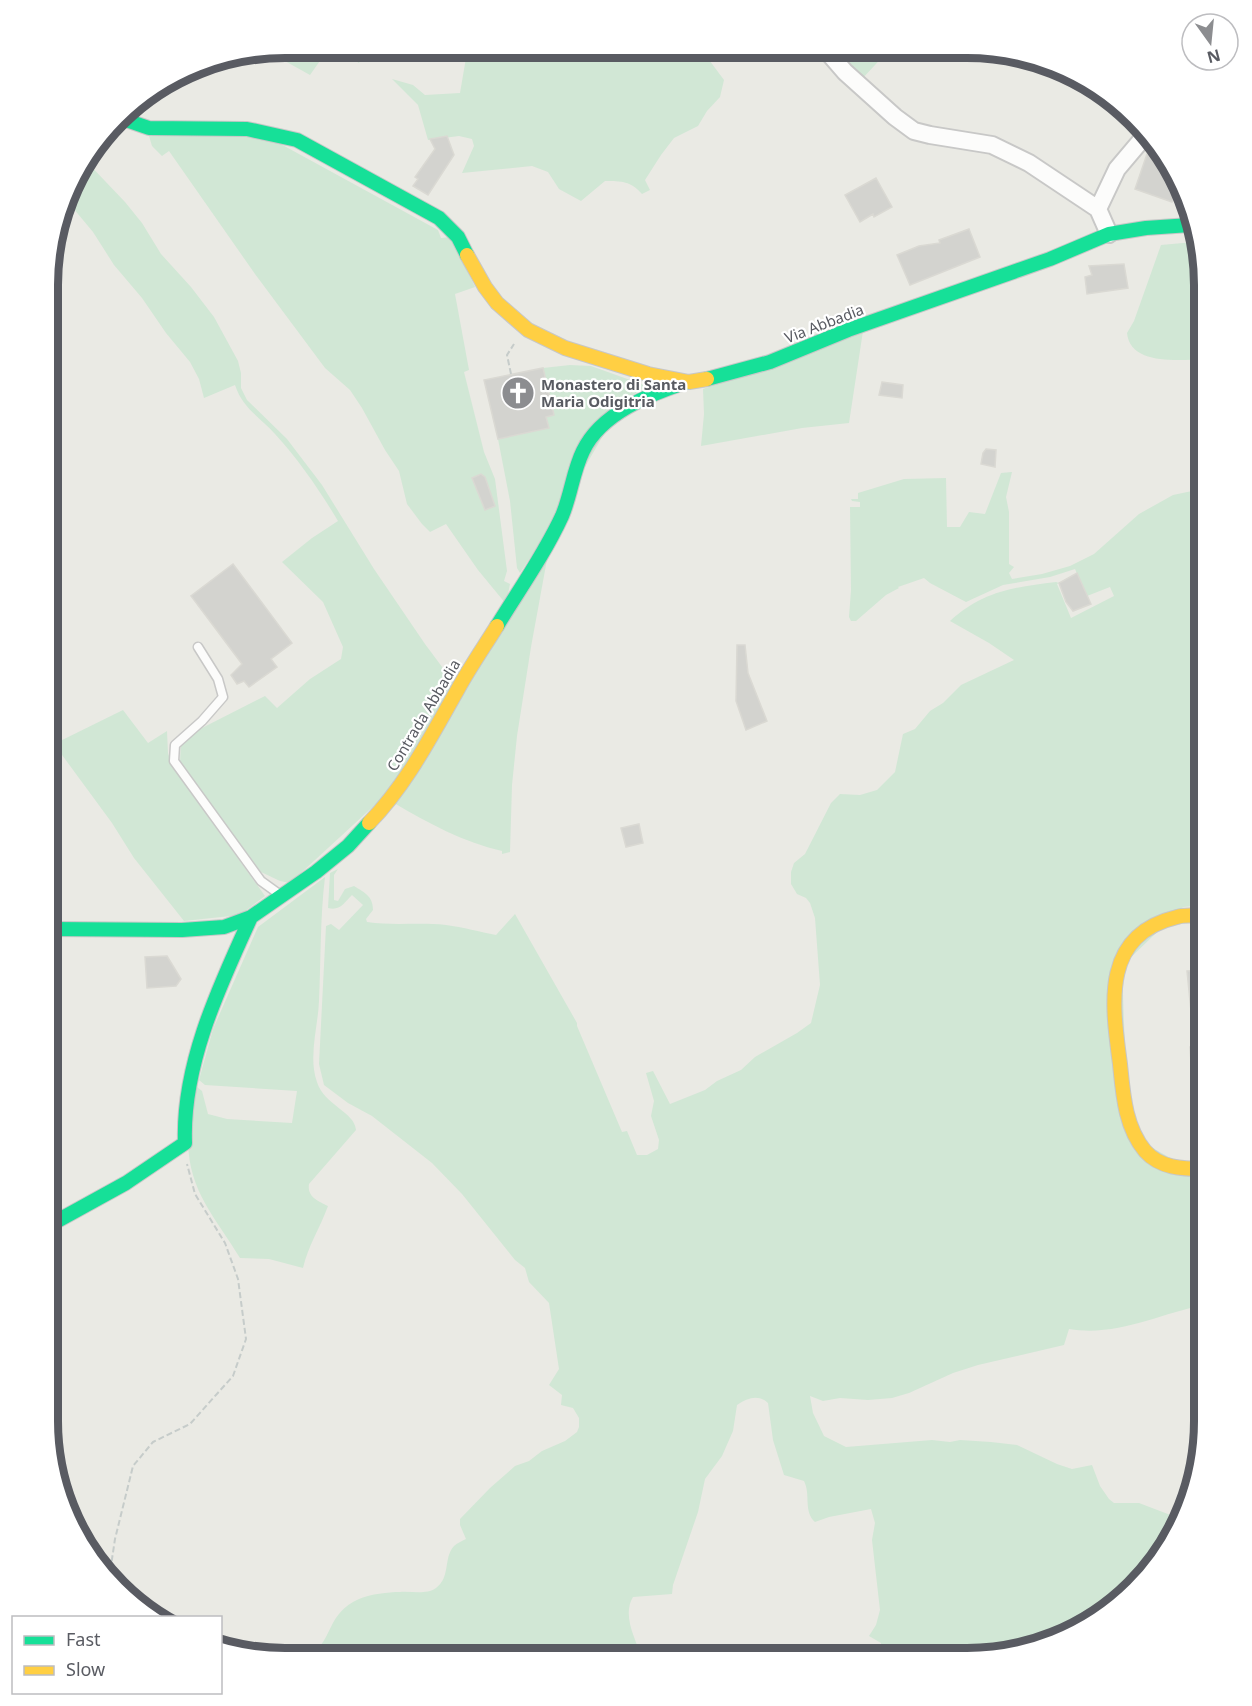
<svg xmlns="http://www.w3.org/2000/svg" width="1252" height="1706" font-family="'Noto Sans',sans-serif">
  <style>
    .green { fill: #d1e7d5 }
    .building { fill: #d3d3cf; stroke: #dad9d3; stroke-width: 1.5 }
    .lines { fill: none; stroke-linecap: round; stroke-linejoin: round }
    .lane-casing { stroke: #c8c8c7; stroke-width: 11 }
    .street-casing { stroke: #c8c8c7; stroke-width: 20 }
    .fast-casing { stroke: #c7c7c7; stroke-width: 16 }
    .slow-casing { stroke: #c7c7c7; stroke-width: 16 }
    .path { stroke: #c6ccca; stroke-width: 2; stroke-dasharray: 6 3; stroke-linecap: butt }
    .lane { stroke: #fcfcfb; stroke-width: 8 }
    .street { stroke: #fcfcfb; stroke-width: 16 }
    .fast { stroke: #16e098; stroke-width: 14 }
    .slow { stroke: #ffcf43; stroke-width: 14 }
    .labels { text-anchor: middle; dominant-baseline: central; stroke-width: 4.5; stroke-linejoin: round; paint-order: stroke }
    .street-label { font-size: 15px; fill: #595b62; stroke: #fff }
    .poi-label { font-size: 15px; font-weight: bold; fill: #595b62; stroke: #fff; text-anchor: start }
    .rim { fill: none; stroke: #595b62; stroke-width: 8 }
  </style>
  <rect width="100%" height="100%" fill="#eaeae4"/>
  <path class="green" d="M286,48h43l-19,27 -43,-24z
    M333,48l368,1 23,31 -4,17 -13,14 -9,15 -24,12 -13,17 -16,25 5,10 -8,4c-11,-13 -21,-13 -37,-13l-24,20 -22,-12 -11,-17 -16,-6 -70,7 12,-27 -2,-7 -13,-3 -31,4 -10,-35 -26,-26 21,6 12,10 35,-2 7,-41 -51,6h-16l-5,-6 -14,-3 -16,2 -6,12z
    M834,50h55l-28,30z
    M149,136h117l172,94 3,8 10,-1 24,50 -20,7 14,76 -5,2 20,80 11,27 12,92 -3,10 6,3 -4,20 -28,-34 -32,-46 -16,8 -8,-8 -15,-20 -8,-33 -14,-21 -23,-42 -12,-18 -25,-22 -70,-94 -86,-123 -7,5 -10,-10z
    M85,160l40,42 17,21 19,31 30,33 23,30 24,44 3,12v15l6,12 40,39 35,46 52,84 51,75 32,43 -67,104 -100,92 -10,-2 -19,-9 -81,-109 1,-22 19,-12 65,-33 12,12 33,-29 31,-20 2,-12 -20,-45 -41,-40 30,-24 26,-17c-18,-30 -39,-61 -63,-87 -16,-18 -32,-25 -40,-49l-31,13 -5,-19 -9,-17 -24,-29 -24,-35 -28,-33 -21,-33 -25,-30 12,-35z
    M1194,242l10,43v74c-23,1 -74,7 -77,-26l7,-12 27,-76z
    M863,331l-14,92 -47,5 -101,18 3,-32 -1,-25z
    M570,365l21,1 56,20 -24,15 -75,130 -28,42 -3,-5 -7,-67 -12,-62 51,-11 -3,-11 7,-2 -10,-47z
    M1012,472l-6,25 3,15v52l5,3 -5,6 3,6 30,-5 28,-8 24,-12 45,-40 34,-19 19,-4 12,2v412l-21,2 -61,59 6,168 76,43v128c-46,9 -87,32 -135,24l-5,16 -86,20 -25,8 -44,20 -17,5 -24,2 -28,-2 -17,3 -13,-5 3,17 11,23 22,11 86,-7 18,2 10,-2 31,2 26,3 40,19 15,5 20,-4 8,21 9,13 5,4h25l42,16 -17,33 -41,47 -51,34 -105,25h-101l15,-10v-5l-12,-7 7,-11 4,-15 -8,-70 3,-17 -4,-14 -42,8 -14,5c-12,-11 -4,-27 -11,-41l-20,-6 -11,-35 -5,-37c-10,-9 -20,-5 -31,2l-4,26 -11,25 -17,23 -7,33 -25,73 -1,9 -39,3c-11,18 2,42 9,60l-371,-1c14,-10 26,-2 41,-2 21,-15 15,-41 47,-55 12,-5 29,-7 41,-7 12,-1 26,3 36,-4 15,-11 7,-30 18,-42 3,-3 8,-5 12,-7l-6,-14v-6l30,-31 25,-22 14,-5 13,-10 23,-10 12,-9 2,-5v-9l-6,-10 -12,-3 1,-10 -13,-10 10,-16 -10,-66 -20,-21 -4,-14 -10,-8 -53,-66 -30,-31 -60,-47 -24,-13 -24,-18 -5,-21 7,-138 5,-2 8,6 24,-25 -11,-10c-8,8 -12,16 -24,13l2,-35 8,-4 -4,6v25l4,1 7,-12 9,-3c11,7 19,10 19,24l-7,9 1,3c26,4 53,0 79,3 17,2 34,7 50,10l19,-21 62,109v3l45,106 5,-1 10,24h10l11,-6 1,-9 -8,-24 3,-15 -8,-28 7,-2 17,33 35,-14 12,-9 24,-11 14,-13 42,-24 14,-10 9,-38 -5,-67 -5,-15 -4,-5 -9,-4 -6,-10v-12l3,-9 11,-9 26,-51 9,-9 20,1 17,-5 18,-18 8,-38 12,-5 15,-18 13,-8 18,-18 53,-25 -25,-17 -39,-22c33,-30 64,-34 106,-39l3,1 -2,1 14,34 43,-22 -4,-9 -23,9 -12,-27 -25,8 -47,8 -37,17 -36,-19 -6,-5 -26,9 1,1 -13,7 -30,26h-5l-2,-4 2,-27 -1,-83h10v-5l-8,-1 -1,-2h7v-6l46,-14 42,-1 1,49h13l9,-15 16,2 16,-41z
    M548,554l-17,93 -14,89 -5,49 -2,67 -8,2v-3c-39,-9 -74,-28 -108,-48z
    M123,710l25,33 19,-12 1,22 4,13 93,130 -25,19 -56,6 -50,-63 -22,-35 -58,-79z
    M325,877c-5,41 -4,82 -6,124 -1,26 -11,56 -2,81 7,23 38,30 39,48l-47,54c-2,13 9,17 19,22 -8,22 -20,40 -25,62l-34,-9 -29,-1c-24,-40 -51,-66 -52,-116 0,-18 6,-38 9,-55l5,4 6,23 19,5 65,4 5,-32 -92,-6 -6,-5 14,-51 45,-102z"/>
  <path class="building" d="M447,136l7,19 -26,40 -15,-9 5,-7 -3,-2 20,-28 -5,-10z
    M1147,154l15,5 17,21 3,12 -6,-2 -4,12 -37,-13z
    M876,178l16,29 -18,10 -1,-3 -13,8 -15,-27z
    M969,229l11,28 -70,28 -13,-30 22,-9 21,-3 -1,-3z
    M1124,264l4,24 -41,6 -2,-17 7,-2 -3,-9z
    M543,368l11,47 -8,2 3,11 -51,11 -14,-59z
    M882,382l21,3 -1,13 -23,-3z
    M986,449l10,1 -1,17 -14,-3 2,-11z
    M481,474l4,3 10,29 -10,4 -13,-32z
    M233,564l59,79 -21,16 6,8 -28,20 -5,-6 -7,3 -6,-9 11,-11 -51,-68z
    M1077,573l14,31 -18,7 -7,-9 -7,-19z
    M737,645h8l3,28 19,48 -21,9 -10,-29z
    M639,824l4,19 -17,4 -5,-19z
    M167,956l14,23 -5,7 -29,2 -2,-31z
    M1203,970l1,40 -13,1 -4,-40z
    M1204,1046v16l-13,1 -1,-16z"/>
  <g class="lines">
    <defs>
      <path id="lane" d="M198,647l20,32 5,18 -21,24 -27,24 -1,16 87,120 18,13"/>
      <path id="street" d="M826,50l19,22 50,45 19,14 16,4 62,10 37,18 69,46 11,25
        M1098,209l19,-40 27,-32"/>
      <path id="fast" d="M120,118l29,10 98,1 50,11 142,78 19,19 9,18
        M707,379l63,-17 78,-32 202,-71 59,-25 37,-6 44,-3
        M497,626c22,-36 47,-71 65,-110 9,-21 11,-45 21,-65 18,-38 67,-57 104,-69
        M49,929l133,1 42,-3 27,-10 65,-45 32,-26 21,-23
        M48,1226l78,-43 59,-40c-3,-78 34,-156 66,-226"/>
      <path id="slow" d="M467,255l18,32 12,16 31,27 37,18 83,26 41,8 18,-3
        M369,823c38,-39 62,-87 89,-134 12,-22 26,-42 39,-63
        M1204,916c-9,0 -19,-2 -27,1 -76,18 -65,87 -57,147 3,30 5,63 25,87 15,17 37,18 59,18"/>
    </defs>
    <use href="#lane" class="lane-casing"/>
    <use href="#street" class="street-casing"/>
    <use href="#fast" class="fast-casing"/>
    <use href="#slow" class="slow-casing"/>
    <path class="path" d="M511,374l-4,-19 7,-11
      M109,1579l6,-40 18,-73 20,-24 37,-18 43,-48 13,-37 -8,-60 -13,-36 -30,-49 -8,-30"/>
    <use href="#lane" class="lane"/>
    <use href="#street" class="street"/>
    <use href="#fast" class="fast"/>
    <use href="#slow" class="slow"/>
  </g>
  <defs>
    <symbol id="church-disc" viewBox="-11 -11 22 22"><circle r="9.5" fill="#8c8d90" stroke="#fff"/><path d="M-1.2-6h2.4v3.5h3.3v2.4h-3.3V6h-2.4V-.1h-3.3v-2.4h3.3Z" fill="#fff"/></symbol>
  </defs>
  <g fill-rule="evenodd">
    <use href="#church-disc" x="499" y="374" width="38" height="38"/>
  </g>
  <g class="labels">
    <g class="street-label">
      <text transform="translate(824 323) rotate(-21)">Via Abbadia</text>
      <text transform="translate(423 715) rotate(-59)">Contrada Abbadia</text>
    </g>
    <g class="poi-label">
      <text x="541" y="384">Monastero di Santa<tspan x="541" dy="17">Maria Odigitria</tspan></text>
    </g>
  </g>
  <path d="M0 0H1252V1706H0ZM285 58H967A227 227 0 0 1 1194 285V1421A227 227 0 0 1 967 1648H285A227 227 0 0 1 58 1421V285A227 227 0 0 1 285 58Z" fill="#fff" fill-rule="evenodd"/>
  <path class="rim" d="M285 58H967A227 227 0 0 1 1194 285V1421A227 227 0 0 1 967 1648H285A227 227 0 0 1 58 1421V285A227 227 0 0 1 285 58Z"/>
  <rect x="12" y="1616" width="210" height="78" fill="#ffffff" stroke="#bdbdc0" stroke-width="1.5"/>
  <rect x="24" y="1636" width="30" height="9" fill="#16e098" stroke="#bdbdc0" stroke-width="1.5"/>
  <text x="66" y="1646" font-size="18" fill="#595b62">Fast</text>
  <rect x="24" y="1666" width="30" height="9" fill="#ffcf43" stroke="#bdbdc0" stroke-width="1.5"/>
  <text x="66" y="1676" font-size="18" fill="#595b62">Slow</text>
  <g transform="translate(1210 42) rotate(165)"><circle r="28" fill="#ffffff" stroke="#bdbdc0" stroke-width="1.5"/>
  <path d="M0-4.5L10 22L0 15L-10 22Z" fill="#8c8d90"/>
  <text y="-9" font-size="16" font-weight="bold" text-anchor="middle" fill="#595b62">N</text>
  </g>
</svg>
